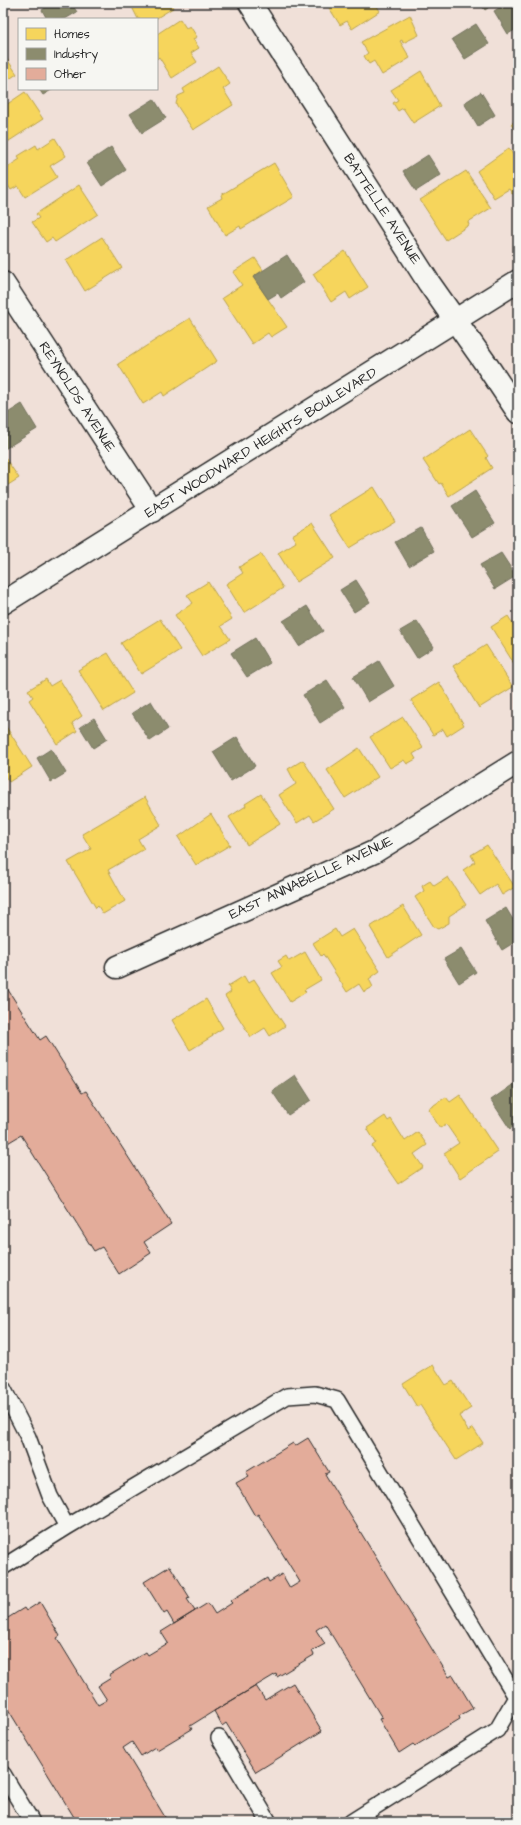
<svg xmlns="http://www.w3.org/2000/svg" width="521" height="1825" font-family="'Architects Daughter',sans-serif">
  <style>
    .homes { fill: #f6d55c; stroke: #b9a24d }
    .industry { fill: #8c8c6e; stroke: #6f6f5a }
    .building { fill: #e3ac9a; stroke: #2b2b2b }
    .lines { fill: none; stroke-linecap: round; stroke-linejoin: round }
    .lane-casing { stroke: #2b2b2b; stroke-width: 18 }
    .street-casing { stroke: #2b2b2b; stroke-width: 25 }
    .secondary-casing { stroke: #2b2b2b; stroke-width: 25 }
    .lane { stroke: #f6f6f2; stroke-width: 15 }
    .street { stroke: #f6f6f2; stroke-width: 22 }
    .secondary { stroke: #f6f6f2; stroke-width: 22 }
    .labels { text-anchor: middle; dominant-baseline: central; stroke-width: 4; stroke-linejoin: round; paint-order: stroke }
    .street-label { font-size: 14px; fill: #2b2b2b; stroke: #f6f6f2 }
  </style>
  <rect width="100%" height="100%" fill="#f0e0d8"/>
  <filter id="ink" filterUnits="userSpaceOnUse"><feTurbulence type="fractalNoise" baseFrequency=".025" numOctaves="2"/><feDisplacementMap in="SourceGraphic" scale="8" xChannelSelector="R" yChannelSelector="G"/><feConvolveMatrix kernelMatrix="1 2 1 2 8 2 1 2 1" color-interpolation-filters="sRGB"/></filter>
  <g filter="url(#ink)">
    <path class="homes" d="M130,3h40l3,5 -18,11h-17z
      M326,3h49l5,8 -28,18 -5,-8 -7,4z
      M410,15l9,20 -16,8 -1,-3 -2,1 10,17 -28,17 -8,-14 -5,3 -5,-8 4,-3 -7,-11z
      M180,19l6,9 4,-2 7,11 -4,2 6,9 -8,5 6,9 -25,16 -13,-21 -2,2v-25z
      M3,53l14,21 -14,9z
      M218,66l12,18 -7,5 10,16 -40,25 -17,-26 2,-8 7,-3 -2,-4z
      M421,71l19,35 -27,17 -10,-15 -5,3 -5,-8 5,-3 -7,-10z
      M25,92l18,27 -40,26v-38z
      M518,119v16l-7,-11z
      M55,138l11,18 -16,10 7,11 -32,20 -7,-11 -7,4 -8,-12v-8l17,-11 -2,-3 18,-11 2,4z
      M509,148l9,15v28l-6,3 -3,-5 -15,9 -17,-27z
      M274,163l20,34 -53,32 -1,-3 -15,9 -17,-29 14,-8 -1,-3z
      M466,171l25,37 -23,14 1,3 -23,15 -26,-40z
      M79,185l19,29 -43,28 -3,-4 -6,4 -14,-20 7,-4 -3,-4z
      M102,237l20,31 -37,23 -19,-31z
      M345,251l23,36 -18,12 -4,-7 -15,10 -18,-28z
      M255,258l8,12 -10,7 34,50 -16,10 -3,-4 -16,11 -30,-46 20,-13 -9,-13z
      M190,318l27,43 -53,35 -2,-4 -19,12 -25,-40z
      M470,429l18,27 -2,2 6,10 -43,28 -8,-13 -2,1 -16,-24z
      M3,455l16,23 -14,9 -2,-4z
      M374,487l21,34 -45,27 -21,-33z
      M312,523l23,35 -39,24 -18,-29 18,-11 -4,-7z
      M261,554l22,34 -39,25 -18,-29 17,-11 -4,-6z
      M208,582l24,37 -11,7 9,13 -28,17 -27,-41 18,-12 -6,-8z
      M508,616l10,16v38l-27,-43z
      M160,619l20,31 -39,24 -20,-31z
      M486,645l27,42 -34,21 -26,-42z
      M108,653l25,40 -29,18 -26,-41z
      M46,679l4,7 10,-6 22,36 -10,7 5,8 -20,13 -28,-44 4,-3 -5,-7z
      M439,682l25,43 -17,11 -4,-7 -10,6 -22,-35z
      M403,717l20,31 -10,6 3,5 -9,5 -3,-4 -14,8 -20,-31z
      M5,725l27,42 -23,15 -6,-9v-47z
      M359,748l19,29 -33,21 -18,-28z
      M303,760l31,49 -20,12 -4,-6 -13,8 -18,-28 17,-11 -8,-15z
      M261,794l19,30 -33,21 -18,-28 17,-11 -1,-2z
      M145,797l16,28 -23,14 6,10 -36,21 17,31 -22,13 -5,-8 -2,2 -28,-46 23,-13 -9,-15z
      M211,814l19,31 -34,20 -18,-28z
      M487,845l28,42 -13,8 -6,-11 -16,11 -17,-25 12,-8 -4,-7z
      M448,877l18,28 -17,11v7l-11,6 -4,-2 -19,-30 9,-6 -2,-5 8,-5 4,5z
      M403,906l18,29 -33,22 -18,-30z
      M335,929l5,8 13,-8 27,42 -11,8 4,8 -9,5 -5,-8 -12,8 -24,-38 -2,2 -8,-13z
      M305,952l16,28 -17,10 2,2 -16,10 -18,-29 10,-6 -4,-6 8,-5 3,5z
      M244,976l4,7 6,-4 31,47 -15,10 -5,-8 -14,9 -26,-41 6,-4 -3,-6z
      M206,999l17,29 -11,7 1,1 -23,14 -18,-30z
      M460,1095l38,57 -38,26 -16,-25 15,-10 -13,-19 -6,4 -12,-19 18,-12 4,5z
      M385,1116l3,5 3,-2 14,22 13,-9 9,13 -13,9 9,13 -25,17 -26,-38 4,-3 -9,-15z
      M433,1365l13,20 7,-4 18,27 -12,8 9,15 5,-3 10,15 -27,17 -36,-55 -3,2 -14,-23z"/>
    <path class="industry" d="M53,3h18l6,9 -12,7h-18l-5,-9z
      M480,3h15l-10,7z
      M507,3h11v25l-10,6 -14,-23z
      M476,24l13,20 -24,15 -13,-20z
      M39,89h14l-10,6z
      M481,92l14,23 -17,11 -14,-23z
      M154,99l12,19 -24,15 -12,-19z
      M111,147l15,23 -24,16 -15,-23z
      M428,155l13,20 -25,16 -13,-20z
      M287,255l17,27 -23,16 -3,-5 -10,6 -15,-22z
      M22,404l15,25 -34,21v-34z
      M475,491l20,32 -23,14 -20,-31z
      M421,528l13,23 -25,15 -14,-24z
      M501,553l15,23 -21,13 -15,-24z
      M356,580l14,22 -16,10 -14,-22z
      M307,606l16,25 -24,15 -16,-25z
      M417,621l17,26 -17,11 -17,-27z
      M255,638l15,25 -23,14 -16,-24z
      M379,661l15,25 -26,16 -15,-25z
      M327,680l18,27 -25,16 -17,-28z
      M151,701l17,28 -18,12 -18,-28z
      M94,718l13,21 -14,9 -13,-21z
      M237,737l18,29 -24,15 -18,-29z
      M51,749l15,24 -15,9 -14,-24z
      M506,908l12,20v12l-16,10 -17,-29z
      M461,949l15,23 -17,11 -15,-24z
      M295,1075l16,25 -23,15 -16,-24z
      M518,1081v42l-8,6 -19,-29z"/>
    <path class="building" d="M3,982l37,58 6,-4 36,57 4,-2 85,133 -27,18 7,11 -32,21 -17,-27 -8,4 -73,-116 -15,9 -3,-4z
      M308,1438l21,34 -4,2 124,203 4,-2 20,33 -14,8 1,3 -45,27 -2,-2 -14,9 -20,-34 3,-1 -57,-94 -9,6 9,14 -13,7 2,4 -37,22 -1,-3 -62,37 -24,15 2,3 -35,21 -2,-3 -14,9 -9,-14 -9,6 45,74h-91l-74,-121v-80l21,-13 2,3 14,-9 20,34 -3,2 41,67 9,-5 -9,-14 13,-8 -2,-3 37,-23 2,3 20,-12 -7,-11 34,-21 13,-8 7,11 17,-11 -2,-2 37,-23 2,4 13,-8 8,14 10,-6 -42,-68 -3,2 -19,-33 13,-7 -3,-4 47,-29 2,3z
      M170,1566l20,32 -3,1 8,12 -21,13 -7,-12 -3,2 -20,-32z
      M293,1683l29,48 -66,41 -30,-49 -4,3 -8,-15 42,-25 9,14z"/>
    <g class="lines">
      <defs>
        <path id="lane" d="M3,1388l25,49 22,59 17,31
          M3,1567l64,-40 220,-131 28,-2 22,6 179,297 -19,33 -146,92
          M219,1738l50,84
          M3,1774l29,48"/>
        <path id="street" d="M250,3l179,280 57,81 32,48
          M3,283l149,228
          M117,967l257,-115 144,-90"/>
        <path id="secondary" d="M3,603l515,-322"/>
      </defs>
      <use href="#lane" class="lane-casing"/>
      <use href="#street" class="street-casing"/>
      <use href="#secondary" class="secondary-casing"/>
      <use href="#lane" class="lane"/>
      <use href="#street" class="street"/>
      <use href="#secondary" class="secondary"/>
    </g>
  </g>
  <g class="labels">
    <g class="street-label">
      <text transform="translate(382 209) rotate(57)">BATTELLE AVENUE</text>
      <text transform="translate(77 397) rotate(57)">REYNOLDS AVENUE</text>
      <text transform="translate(261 443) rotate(-32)">EAST WOODWARD HEIGHTS BOULEVARD</text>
      <text transform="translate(311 878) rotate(-25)">EAST ANNABELLE AVENUE</text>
    </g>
  </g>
  <rect width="521" height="1825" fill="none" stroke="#f6f6f2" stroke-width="16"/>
  <rect x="8" y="8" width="505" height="1809" fill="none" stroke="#2b2b2b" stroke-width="1.5" filter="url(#ink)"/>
  <rect x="18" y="18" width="140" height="72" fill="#f6f6f2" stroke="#a5a5a2"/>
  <rect x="26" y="28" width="20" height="12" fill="#f6d55c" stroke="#a5a5a2"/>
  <text x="54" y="38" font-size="12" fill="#2b2b2b">Homes</text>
  <rect x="26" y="48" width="20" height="12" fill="#8c8c6e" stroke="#a5a5a2"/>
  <text x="54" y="58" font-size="12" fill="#2b2b2b">Industry</text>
  <rect x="26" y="68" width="20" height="12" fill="#e3ac9a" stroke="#a5a5a2"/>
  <text x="54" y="78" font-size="12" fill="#2b2b2b">Other</text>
</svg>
